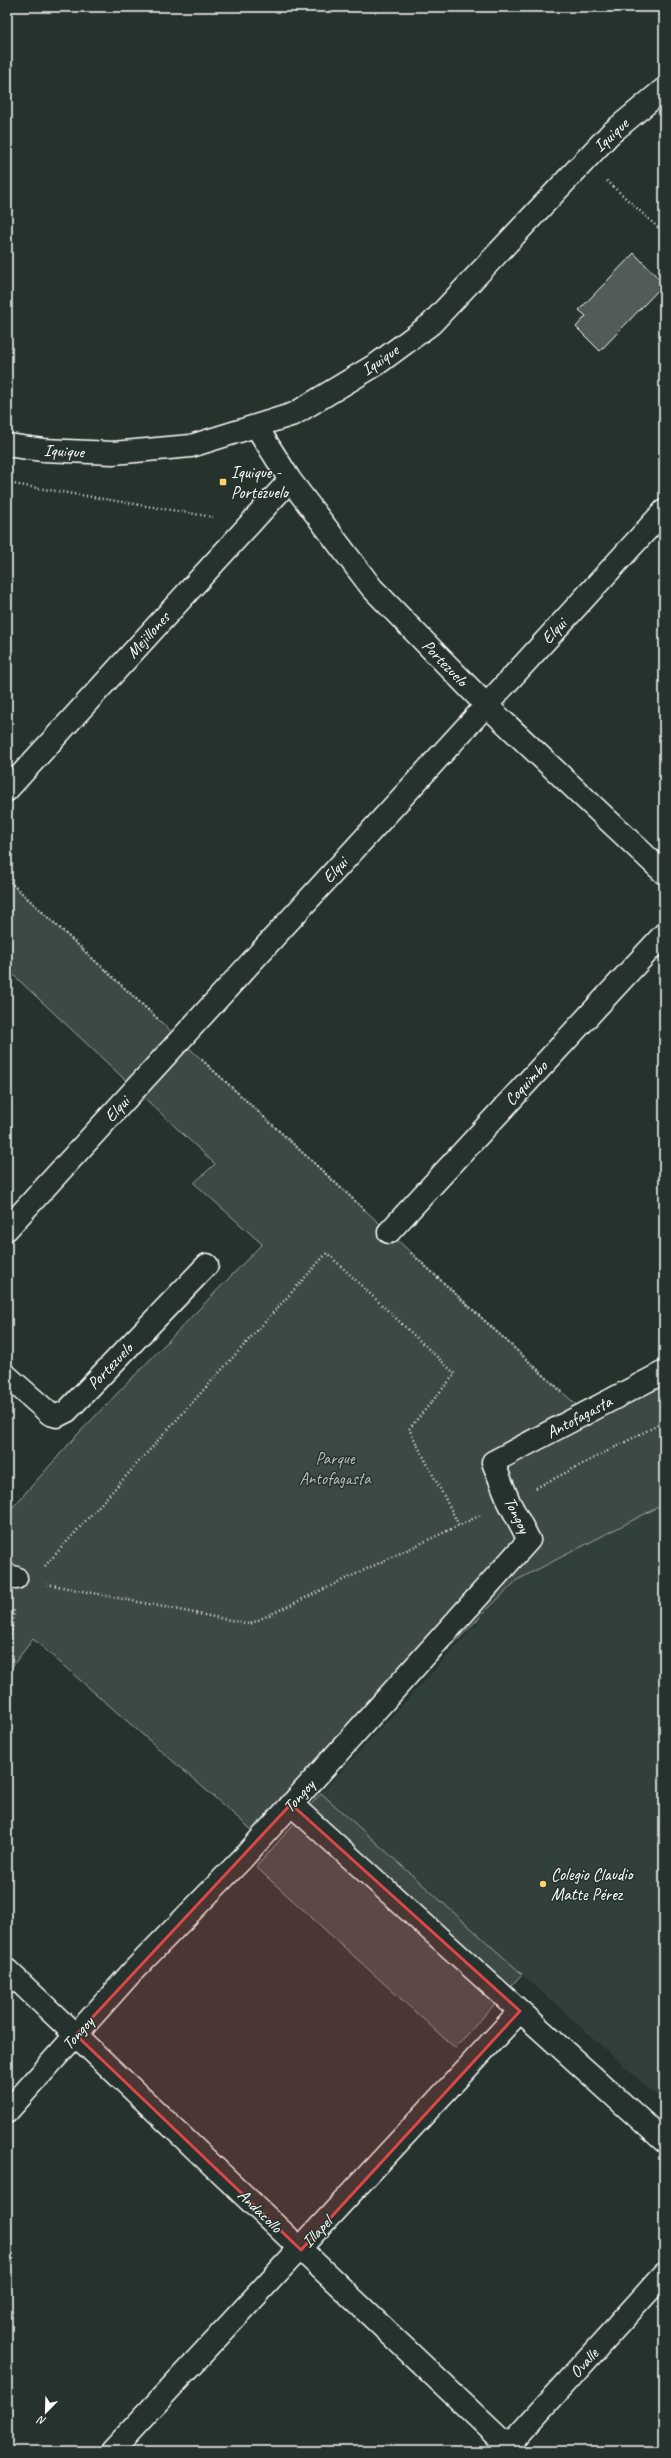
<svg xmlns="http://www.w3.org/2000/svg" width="671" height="2458" font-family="Caveat,sans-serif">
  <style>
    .built { fill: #333f3a }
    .green { fill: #3e4944; stroke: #9ea4a2 }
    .building { fill: #515c57; stroke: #fff }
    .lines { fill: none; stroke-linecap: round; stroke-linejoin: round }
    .street-casing { stroke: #fff; stroke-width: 25 }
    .path { stroke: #fff; stroke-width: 2.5; stroke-dasharray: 1 3; stroke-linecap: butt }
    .street { stroke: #26332d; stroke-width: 22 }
    .marked { fill: #dc4848; fill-opacity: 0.2; stroke: #dc4848; stroke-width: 3; stroke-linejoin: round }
    .poi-dot { fill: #ffd166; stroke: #26332d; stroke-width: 1.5 }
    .labels { text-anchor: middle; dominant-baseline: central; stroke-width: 3; stroke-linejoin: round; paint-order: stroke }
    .street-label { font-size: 17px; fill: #fff; stroke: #26332d }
    .poi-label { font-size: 17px; fill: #fff; stroke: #26332d; text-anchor: start }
    .park-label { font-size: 17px; fill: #bbbfbe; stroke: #26332d }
  </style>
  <rect width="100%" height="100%" fill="#26332d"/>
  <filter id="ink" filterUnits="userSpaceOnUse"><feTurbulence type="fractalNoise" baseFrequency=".025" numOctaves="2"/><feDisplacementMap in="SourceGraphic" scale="8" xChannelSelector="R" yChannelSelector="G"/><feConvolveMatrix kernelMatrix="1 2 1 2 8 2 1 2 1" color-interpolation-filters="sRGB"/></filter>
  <g filter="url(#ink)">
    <path class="built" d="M664,1504v598l-343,-309 196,-213z"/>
    <path class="green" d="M7,880l578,533 79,-41v132l-147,76 -256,258 -228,-199 -26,34v-168l6,2 64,-72 185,-191 -68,-61 21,-19 -208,-195z
      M321,1793l201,181 -67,74 -199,-181z"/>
    <path class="building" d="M634,253l30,31 -64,67 -24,-24 10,-11 -7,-6z"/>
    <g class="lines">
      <defs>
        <path id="street" d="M256,426l34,54 82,108 114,117 178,168
          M7,445l36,5 70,3 78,-7 103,-32 83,-50 54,-40 179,-190 54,-45
          M7,790l283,-310
          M7,1229l657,-718
          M389,1232l275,-298
          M7,1376l43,38 7,2 10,-5 140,-146
          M7,1575l9,3
          M291,1804l373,337
          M7,1970l506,481
          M7,2112l125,-140 111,-114 286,-318 -20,-38 -16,-40 171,-90
          M112,2451l408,-440
          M504,2451l160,-177"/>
      </defs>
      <use href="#street" class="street-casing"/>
      <path class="path" d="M607,181l57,52
        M7,483l206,34
        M7,879l151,140
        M202,1060l164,151
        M411,1253l151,139
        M536,1488l128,-66
        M45,1566l282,-313 128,121 -46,55 50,96
        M47,1584l203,40 231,-109
        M7,1675l7,-67"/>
      <use href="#street" class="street"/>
    </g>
  </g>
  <path class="marked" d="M291,1804l229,207 -219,239 -225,-215z"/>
  <g class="poi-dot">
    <rect x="219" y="478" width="8" height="8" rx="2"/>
    <circle cx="543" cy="1884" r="4"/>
  </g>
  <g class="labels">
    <g class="street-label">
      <text transform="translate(611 135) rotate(-43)">Iquique</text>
      <text transform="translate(380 360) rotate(-35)">Iquique</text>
      <text transform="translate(64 451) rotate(3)">Iquique</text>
      <text transform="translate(554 631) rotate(-47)">Elqui</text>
      <text transform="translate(148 635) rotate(-48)">Mejillones</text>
      <text transform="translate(445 663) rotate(46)">Portezuelo</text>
      <text transform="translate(335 870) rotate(-48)">Elqui</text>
      <text transform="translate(526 1083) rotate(-47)">Coquimbo</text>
      <text transform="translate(117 1109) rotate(-48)">Elqui</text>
      <text transform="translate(110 1366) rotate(-46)">Portezuelo</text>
      <text transform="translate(579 1417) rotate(-28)">Antofagasta</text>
      <text transform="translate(517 1515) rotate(64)">Tongoy</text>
      <text transform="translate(299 1796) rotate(-48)">Tongoy</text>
      <text transform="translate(78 2033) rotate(-48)">Tongoy</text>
      <text transform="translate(260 2211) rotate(44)">Andacollo</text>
      <text transform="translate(317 2232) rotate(-47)">Illapel</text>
      <text transform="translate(584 2363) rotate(-48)">Ovalle</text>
    </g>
    <g class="poi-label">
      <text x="231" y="472">Iquique -<tspan x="231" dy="20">Portezuelo</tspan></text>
      <text x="551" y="1874">Colegio Claudio<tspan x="551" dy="20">Matte Pérez</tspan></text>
    </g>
    <g class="park-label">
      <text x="335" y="1458">Parque<tspan x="335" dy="20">Antofagasta</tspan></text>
    </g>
  </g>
  <rect width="671" height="2458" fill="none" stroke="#26332d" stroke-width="24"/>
  <rect x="12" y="12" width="647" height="2434" fill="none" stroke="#fff" stroke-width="1.5" filter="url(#ink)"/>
  <g transform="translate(46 2412) rotate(203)" stroke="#26332d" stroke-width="3" paint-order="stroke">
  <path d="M0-3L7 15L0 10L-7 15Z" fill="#ffffff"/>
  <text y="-6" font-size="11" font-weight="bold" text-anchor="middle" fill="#ffffff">N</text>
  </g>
</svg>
